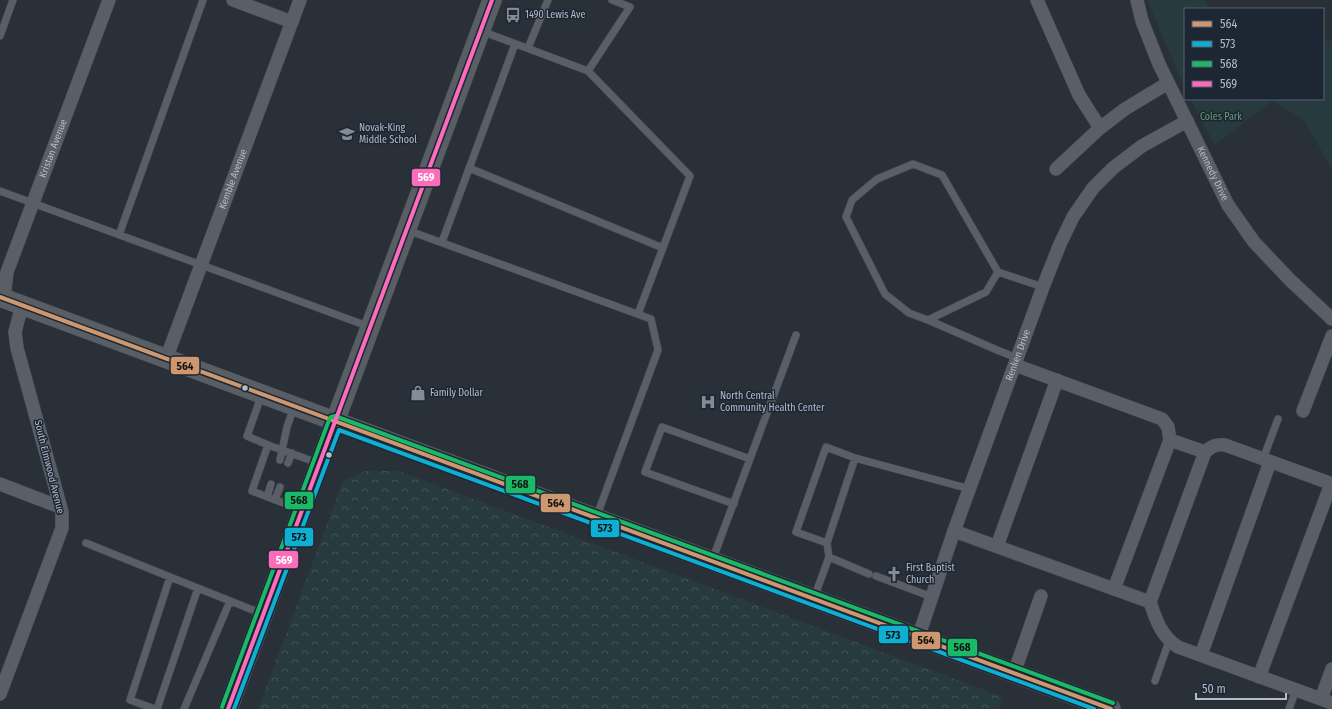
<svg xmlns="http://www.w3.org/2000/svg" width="1332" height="709" font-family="'Fira Sans Condensed',sans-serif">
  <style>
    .forest { fill: url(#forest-crowns) }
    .park { fill: #273a3e }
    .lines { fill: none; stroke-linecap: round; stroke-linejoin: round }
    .lane-casing { stroke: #484c53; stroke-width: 8 }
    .street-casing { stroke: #484c53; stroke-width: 14 }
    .secondary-casing { stroke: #484c53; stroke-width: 20 }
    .lane { stroke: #5a5e66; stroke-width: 7 }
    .street { stroke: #5a5e66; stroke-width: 13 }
    .secondary { stroke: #595d64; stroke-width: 19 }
    .bus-1-casing { stroke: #1d2633; stroke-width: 7 }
    .bus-2-casing { stroke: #1d2633; stroke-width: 7 }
    .bus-3-casing { stroke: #1d2633; stroke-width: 7 }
    .bus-4-casing { stroke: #1d2633; stroke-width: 7 }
    .bus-1 { stroke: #cd976f; stroke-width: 4 }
    .bus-2 { stroke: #0dafd3; stroke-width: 4 }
    .bus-3 { stroke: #1ab867; stroke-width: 4 }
    .bus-4 { stroke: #fb6dba; stroke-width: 4 }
    .bus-dot { fill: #b4bcc9; stroke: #1d2633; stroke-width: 1.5 }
    .labels { text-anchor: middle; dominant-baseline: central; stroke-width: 3; stroke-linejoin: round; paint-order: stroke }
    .poi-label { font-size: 10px; fill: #b4bcc9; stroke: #1d2633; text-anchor: start }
    .park-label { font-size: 10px; fill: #6b9a76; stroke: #1d2633 }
    .street-label { font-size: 10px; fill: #b4bcc9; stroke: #1d2633 }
    .line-badge { stroke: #1d2633; stroke-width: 1.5 }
    .badge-label { font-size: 11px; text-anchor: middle; font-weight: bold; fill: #fff }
    .pale-badge-label { font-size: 11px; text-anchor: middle; font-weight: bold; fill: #111 }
  </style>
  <defs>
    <pattern id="forest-crowns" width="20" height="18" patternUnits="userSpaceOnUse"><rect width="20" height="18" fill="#273a3e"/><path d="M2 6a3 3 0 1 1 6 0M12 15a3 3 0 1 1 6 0" fill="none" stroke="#445559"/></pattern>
  </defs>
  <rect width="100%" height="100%" fill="#2a3038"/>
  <path class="forest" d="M366,471h33l604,226 -4,12h-741l85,-228z"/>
  <path class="park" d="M1147,0h36l2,1 3,-1h17l5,9h-25v80z
    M1323,39l9,2v128l-29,-50 -31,-18 -57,44 -25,-46h133z"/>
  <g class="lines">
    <defs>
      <path id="lane" d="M481,31l107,40 102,105 -52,138
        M0,36l13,-36
        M528,48l20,-48
        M588,71l42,-64 -18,-7
        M469,168l194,80
        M0,191l370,136
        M407,230l244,89 7,31 -62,168
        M119,235l84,-235
        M442,242l73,-198
        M998,272l-12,20 -58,28 -19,-7 -24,-19 -39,-77 6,-17 25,-21 36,-15 29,11 56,97 45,15
        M928,320l69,30 20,8
        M262,394l-15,42 21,9
        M855,458l-28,85 -31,-11 30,-85 29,11 115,31
        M1263,459l15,-40
        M280,460l7,-33 7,-20
        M288,463l4,-10
        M267,497l4,-13
        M275,500l5,-13
        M734,504l-89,-32 17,-45 88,32
        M302,510l-50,-19 16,-46 50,18
        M86,543l84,34
        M829,557l40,17
        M712,561l84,-226
        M876,576l56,21
        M814,598l15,-41 -2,-14
        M1155,681l14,-40
        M155,709l-25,-9 40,-123 93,37
        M157,709l41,-121
        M184,709l46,-108
        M1289,709l7,-19"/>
      <g id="street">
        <path d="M233,0l59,22"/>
        <path d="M1037,0l42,95 21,33"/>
        <path id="s1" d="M1137,0l5,21 17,43 69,141 26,37 36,38 42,39"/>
        <path d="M1056,169l44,-41 25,-19 43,-26"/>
        <path id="s2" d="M4,298l3,-26 102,-272"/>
        <path id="s3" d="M166,359l134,-359"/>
        <path d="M1015,365l147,54 6,8 2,13 35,12"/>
        <path d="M1303,411l29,-75"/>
        <path d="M0,484l60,23"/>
        <path d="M1332,484l-107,-39c-9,-1 -13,1 -20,7l-55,150c6,18 11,34 28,45l154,56"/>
        <path d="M954,531l196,71"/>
        <path d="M997,546l60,-166"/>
        <path d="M1114,589l56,-149"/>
        <path id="s4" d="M918,638l36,-107 89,-244 17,-43 13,-27 20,-29 20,-20 29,-22 45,-25"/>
        <path d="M1201,655l69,-193"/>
        <path d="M1014,673l27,-77"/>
        <path d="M1259,677l72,-193"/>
        <path d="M0,694l62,-166v-16l-45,-164 -2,-16 7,-27"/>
        <path d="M1321,699l11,-30"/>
      </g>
      <path id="secondary" d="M0,297l1111,412
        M228,709l264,-709"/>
    </defs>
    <use href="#lane" class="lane-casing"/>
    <use href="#street" class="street-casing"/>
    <use href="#secondary" class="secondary-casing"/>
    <use href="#lane" class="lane"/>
    <use href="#street" class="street"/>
    <use href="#secondary" class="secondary"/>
    <defs>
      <path id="bus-1" d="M0,297l1111,412"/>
      <path id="bus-2" d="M234,709l105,-279 755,279"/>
      <path id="bus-3" d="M222,707l107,-287 2,-3 4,-1 778,287"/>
      <path id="bus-4" d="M228,709l264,-709"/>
    </defs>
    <use href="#bus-1" class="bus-1-casing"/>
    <use href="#bus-2" class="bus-2-casing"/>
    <use href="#bus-3" class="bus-3-casing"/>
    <use href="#bus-4" class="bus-4-casing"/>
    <use href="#bus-1" class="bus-1"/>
    <use href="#bus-2" class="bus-2"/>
    <use href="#bus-3" class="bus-3"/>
    <use href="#bus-4" class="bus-4"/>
  </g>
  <defs>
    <symbol id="bus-bare" viewBox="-9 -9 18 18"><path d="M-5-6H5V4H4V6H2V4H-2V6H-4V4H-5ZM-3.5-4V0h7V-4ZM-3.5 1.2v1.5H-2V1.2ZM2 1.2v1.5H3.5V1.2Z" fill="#848b96" stroke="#1d2633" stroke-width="2.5" paint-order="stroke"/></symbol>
    <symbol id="school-bare" viewBox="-9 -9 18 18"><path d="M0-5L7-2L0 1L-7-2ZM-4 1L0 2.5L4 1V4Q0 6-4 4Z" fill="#848b96" stroke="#1d2633" stroke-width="2.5" paint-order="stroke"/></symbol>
    <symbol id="shop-bare" viewBox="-9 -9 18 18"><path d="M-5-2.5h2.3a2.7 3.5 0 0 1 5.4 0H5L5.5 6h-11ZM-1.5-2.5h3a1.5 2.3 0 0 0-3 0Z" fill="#848b96" stroke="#1d2633" stroke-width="2.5" paint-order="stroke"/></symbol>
    <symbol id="hospital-bare" viewBox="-9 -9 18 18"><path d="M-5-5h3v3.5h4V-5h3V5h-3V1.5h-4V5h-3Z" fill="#848b96" stroke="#1d2633" stroke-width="2.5" paint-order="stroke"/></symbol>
    <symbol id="church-bare" viewBox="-9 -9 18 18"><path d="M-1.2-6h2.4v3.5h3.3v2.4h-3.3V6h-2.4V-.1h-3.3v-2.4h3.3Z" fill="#848b96" stroke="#1d2633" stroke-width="2.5" paint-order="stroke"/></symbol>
  </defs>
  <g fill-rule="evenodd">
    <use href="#bus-bare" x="502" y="4" width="22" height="22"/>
    <use href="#school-bare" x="336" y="123" width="22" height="22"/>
    <use href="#shop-bare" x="407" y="382" width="22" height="22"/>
    <use href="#hospital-bare" x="697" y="391" width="22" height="22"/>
    <use href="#church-bare" x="883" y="563" width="22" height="22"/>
  </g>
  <g class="bus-dot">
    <circle cx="245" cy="388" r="3.5"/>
    <circle cx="329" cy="455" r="3.5"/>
  </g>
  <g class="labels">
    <g class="poi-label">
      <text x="525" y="15">1490 Lewis Ave</text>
      <text x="359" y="128">Novak-King<tspan x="359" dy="12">Middle School</tspan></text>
      <text x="430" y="393">Family Dollar</text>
      <text x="720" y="396">North Central<tspan x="720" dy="12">Community Health Center</tspan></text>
      <text x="906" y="568">First Baptist<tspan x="906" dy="12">Church</tspan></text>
    </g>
    <g class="park-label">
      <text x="1221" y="117">Coles Park</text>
    </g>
    <g class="street-label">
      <text stroke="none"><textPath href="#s2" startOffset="158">Kristan Avenue</textPath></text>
      <text stroke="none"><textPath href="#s1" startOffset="190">Kennedy Drive</textPath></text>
      <text stroke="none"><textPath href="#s3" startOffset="192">Kemble Avenue</textPath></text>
      <text stroke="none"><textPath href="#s4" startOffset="300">Renken Drive</textPath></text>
      <text transform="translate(49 467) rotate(76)">South Elmwood Avenue</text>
    </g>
  </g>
  <g class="line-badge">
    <rect x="411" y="168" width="30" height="19" rx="4" fill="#fb6dba"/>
    <rect x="170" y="356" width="30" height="19" rx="4" fill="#cd976f"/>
    <rect x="505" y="475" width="31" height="19" rx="4" fill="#1ab867"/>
    <rect x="284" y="491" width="30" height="19" rx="4" fill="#1ab867"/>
    <rect x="540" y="493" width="31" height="20" rx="4" fill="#cd976f"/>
    <rect x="590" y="519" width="30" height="19" rx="4" fill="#0dafd3"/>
    <rect x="284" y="527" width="30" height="20" rx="4" fill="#0dafd3"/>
    <rect x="268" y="550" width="31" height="19" rx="4" fill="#fb6dba"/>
    <rect x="878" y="625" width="31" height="19" rx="4" fill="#0dafd3"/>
    <rect x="911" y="631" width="30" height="19" rx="4" fill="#cd976f"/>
    <rect x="947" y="638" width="31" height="19" rx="4" fill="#1ab867"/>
  </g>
  <g class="badge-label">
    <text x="426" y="181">569</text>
    <text x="284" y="564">569</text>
  </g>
  <g class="pale-badge-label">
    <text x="185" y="370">564</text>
    <text x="520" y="488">568</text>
    <text x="299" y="504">568</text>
    <text x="556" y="507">564</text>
    <text x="605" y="532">573</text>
    <text x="299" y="541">573</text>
    <text x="893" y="639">573</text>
    <text x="926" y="644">564</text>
    <text x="962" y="651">568</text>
  </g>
  <rect x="1184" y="8" width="140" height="92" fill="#1d2633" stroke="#59626f"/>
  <rect x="1192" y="21" width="20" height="6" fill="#cd976f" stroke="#59626f"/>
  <text x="1220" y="28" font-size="12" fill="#b4bcc9">564</text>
  <rect x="1192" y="41" width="20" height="6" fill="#0dafd3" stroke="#59626f"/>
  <text x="1220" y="48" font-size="12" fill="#b4bcc9">573</text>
  <rect x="1192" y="61" width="20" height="6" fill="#1ab867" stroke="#59626f"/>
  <text x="1220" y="68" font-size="12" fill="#b4bcc9">568</text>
  <rect x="1192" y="81" width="20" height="6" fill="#fb6dba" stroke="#59626f"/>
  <text x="1220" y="88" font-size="12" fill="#b4bcc9">569</text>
  <path d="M1196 693v6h90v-6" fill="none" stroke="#b4bcc9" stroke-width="2"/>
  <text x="1202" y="693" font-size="12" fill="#b4bcc9" stroke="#1d2633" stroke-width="3" paint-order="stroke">50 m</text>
</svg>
